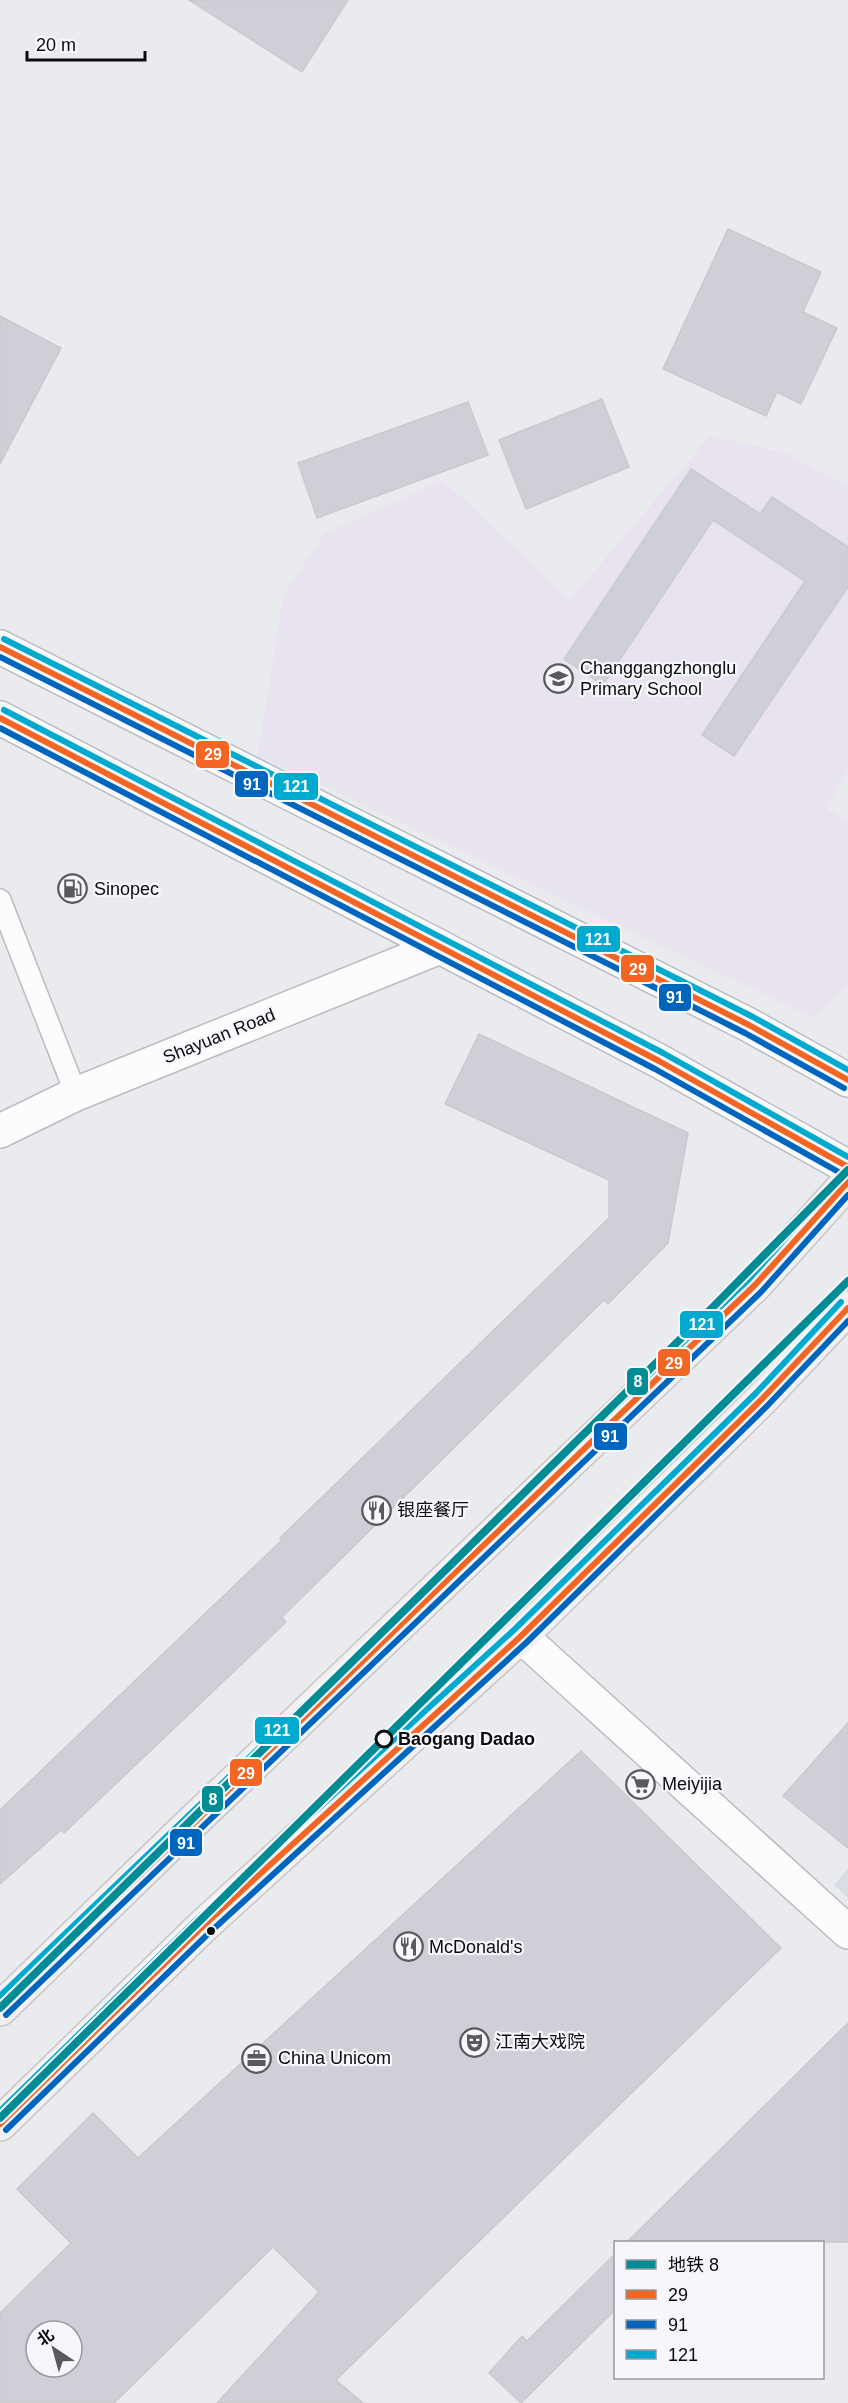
<svg xmlns="http://www.w3.org/2000/svg" width="848" height="2403" font-family="Arial,'Noto Sans SC',sans-serif">
  <style>
    .built { fill: #dadde5 }
    .education { fill: #e9e2ef }
    .building { fill: #cfd0d7; stroke: #c9cacd; stroke-width: 1.5; fill-rule: evenodd }
    .lines { fill: none; stroke-linecap: round; stroke-linejoin: round }
    .service-casing { stroke: #bbbcbf; stroke-width: 24 }
    .minor-casing { stroke: #bbbcbf; stroke-width: 36 }
    .secondary-casing { stroke: #bbbcbf; stroke-width: 36 }
    .primary-casing { stroke: #c7c7c9; stroke-width: 36 }
    .service { stroke: #fcfcfd; stroke-width: 21 }
    .minor { stroke: #fcfcfd; stroke-width: 33 }
    .secondary { stroke: #fcfcfd; stroke-width: 33 }
    .primary { stroke: #f4efee; stroke-width: 33 }
    .bus-1-casing { stroke: #f6f7fd; stroke-width: 10 }
    .bus-2-casing { stroke: #f6f7fd; stroke-width: 10 }
    .bus-3-casing { stroke: #f6f7fd; stroke-width: 10 }
    .bus-1 { stroke: #f26522; stroke-width: 6 }
    .bus-2 { stroke: #0065bd; stroke-width: 6 }
    .bus-3 { stroke: #00a9ce; stroke-width: 6 }
    .metro-1-casing { stroke: #f6f7fd; stroke-width: 12 }
    .metro-1 { stroke: #008c95; stroke-width: 8 }
    .stop-dot { fill: #f6f7fd; stroke: #0b0c0d; stroke-width: 3 }
    .bus-dot { fill: #0b0c0d; stroke: #f6f7fd; stroke-width: 2 }
    .labels { text-anchor: middle; dominant-baseline: central; stroke-width: 4.5; stroke-linejoin: round; paint-order: stroke }
    .poi-label { font-size: 18px; fill: #0b0c0d; stroke: #f6f7fd; text-anchor: start }
    .street-label { font-size: 18px; fill: #0b0c0d; stroke: #f6f7fd }
    .stop-label { font-size: 18px; font-weight: bold; fill: #0b0c0d; stroke: #f6f7fd; text-anchor: start }
    .line-badge { stroke: #f6f7fd; stroke-width: 2 }
    .badge-label { font-size: 16px; text-anchor: middle; font-weight: bold; fill: #fff }
  </style>
  <rect width="100%" height="100%" fill="#eaebef"/>
  <path class="built" d="M848,1869v29l-14,-13z"/>
  <path class="education" d="M710,436l72,16 66,35v282l-21,40 21,11v165l-33,33 -557,-263 25,-159 41,-62 119,-54 127,120z"/>
  <path class="building" d="M189,0h159l-46,72z
    M728,229l93,43 -18,40 34,16 -36,76 -24,-12 -11,24 -103,-47z
    M0,316l61,32 -61,116z
    M602,399l27,68 -103,42 -27,-69z
    M468,402l20,53 -171,63 -19,-55z
    M691,469l69,45 12,-17 76,50v40l-114,169 -32,-21 103,-154 -92,-61 -110,165 -39,-26z
    M479,1034l209,99 -20,110 -60,61 -4,-4 -322,317 4,5 -222,211 -3,-3 -61,54v-74l282,-270 -2,-2 329,-320v-38l-164,-76z
    M848,1723v125l-65,-52z
    M581,1751l200,197 -445,432 27,23h-146l102,-111 -46,-45 -159,156h-114v-90l71,-70 -54,-54 76,-76 45,45zM36,2331h36v36h-36z
    M848,2023v219h-221z
    M615,2254v56l-94,93 -32,-30 33,-37 5,5z"/>
  <g class="lines">
    <defs>
      <path id="service" d="M0,900l76,194"/>
      <path id="minor" d="M0,1131l76,-37 364,-147
        M521,1636l327,296"/>
      <path id="secondary" d="M0,647l749,378 99,55
        M0,718l659,343 189,106"/>
      <path id="primary" d="M0,2009l178,-173 577,-551 93,-103
        M0,2124l202,-197 319,-291 241,-237 86,-91"/>
    </defs>
    <use href="#service" class="service-casing"/>
    <use href="#minor" class="minor-casing"/>
    <use href="#secondary" class="secondary-casing"/>
    <use href="#primary" class="primary-casing"/>
    <use href="#service" class="service"/>
    <use href="#minor" class="minor"/>
    <use href="#secondary" class="secondary"/>
    <use href="#primary" class="primary"/>
    <defs>
      <path id="bus-1" d="M0,647l749,378 99,55
        M0,718l659,343 189,106
        M0,2009l755,-724 93,-103
        M0,2124l202,-197 319,-291 241,-237 86,-91"/>
      <path id="bus-2" d="M0,657l745,376 99,55
        M0,728l655,341 189,106
        M6,2015l755,-723 87,-97
        M6,2130l202,-196 319,-292 241,-237 80,-84"/>
      <path id="bus-3" d="M4,639l749,378 95,53
        M4,710l659,343 185,104
        M0,1996l749,-717 92,-103
        M0,2111l196,-191 319,-291 241,-236 85,-91"/>
    </defs>
    <use href="#bus-1" class="bus-1-casing"/>
    <use href="#bus-2" class="bus-2-casing"/>
    <use href="#bus-3" class="bus-3-casing"/>
    <use href="#bus-1" class="bus-1"/>
    <use href="#bus-2" class="bus-2"/>
    <use href="#bus-3" class="bus-3"/>
    <defs>
      <path id="metro-1" d="M0,2008l715,-703 133,-135
        M0,2118l848,-837"/>
    </defs>
    <use href="#metro-1" class="metro-1-casing"/>
    <use href="#metro-1" class="metro-1"/>
  </g>
  <defs>
    <symbol id="school-ring" viewBox="-11 -11 22 22"><circle r="9.5" fill="#f6f7fd" stroke="#595a5c" stroke-width="1.5"/><path d="M0-5L7-2L0 1L-7-2ZM-4 1L0 2.5L4 1V4Q0 6-4 4Z" fill="#595a5c"/></symbol>
    <symbol id="fuel-ring" viewBox="-11 -11 22 22"><circle r="9.5" fill="#f6f7fd" stroke="#595a5c" stroke-width="1.5"/><path d="M-5.5-6h7V0h2V4h1.3V-2.5L3-4.5l.8-.8L6-3V5H2.5V1h-1V6h-7ZM-4.2-4.7v3.2H.2V-4.7Z" fill="#595a5c"/></symbol>
    <symbol id="restaurant-ring" viewBox="-11 -11 22 22"><circle r="9.5" fill="#f6f7fd" stroke="#595a5c" stroke-width="1.5"/><path d="M-5-6h1v4h1v-4h1v4h1v-4h1v5L-1.5 .5V6h-2V.5L-5-1ZM5-6V6H3V1.5H1.5Q1.5-4 5-6Z" fill="#595a5c"/></symbol>
    <symbol id="supermarket-ring" viewBox="-11 -11 22 22"><circle r="9.5" fill="#f6f7fd" stroke="#595a5c" stroke-width="1.5"/><path d="M-6-5.5h2.5l.6 2H6L4.5 2H-2.5L-4.4-4H-6ZM-1.5 3.2a1.3 1.3 0 1 0 .1 0ZM3 3.2a1.3 1.3 0 1 0 .1 0Z" fill="#595a5c"/></symbol>
    <symbol id="theatre-ring" viewBox="-11 -11 22 22"><circle r="9.5" fill="#f6f7fd" stroke="#595a5c" stroke-width="1.5"/><path d="M-5-5.5Q0-4 5-5.5V0Q5 5 0 6Q-5 5-5 0ZM-3.3-2.5H-1v1.5H-3.3ZM1-2.5H3.3v1.5H1ZM-2.8 1Q0 5.5 2.8 1Z" fill="#595a5c"/></symbol>
    <symbol id="office-ring" viewBox="-11 -11 22 22"><circle r="9.5" fill="#f6f7fd" stroke="#595a5c" stroke-width="1.5"/><path d="M-6-3h4V-5.5h4V-3h4V5H-6ZM-1-4.5V-3h2v-1.5ZM-6 0V1H6V0Z" fill="#595a5c"/></symbol>
  </defs>
  <g fill-rule="evenodd">
    <use href="#school-ring" x="542" y="662" width="33" height="33"/>
    <use href="#fuel-ring" x="56" y="872" width="33" height="33"/>
    <use href="#restaurant-ring" x="360" y="1494" width="33" height="33"/>
    <use href="#supermarket-ring" x="624" y="1768" width="33" height="33"/>
    <use href="#restaurant-ring" x="392" y="1930" width="33" height="33"/>
    <use href="#theatre-ring" x="458" y="2026" width="33" height="33"/>
    <use href="#office-ring" x="240" y="2042" width="33" height="33"/>
  </g>
  <circle class="stop-dot" cx="384" cy="1739" r="8"/>
  <circle class="bus-dot" cx="211" cy="1931" r="5"/>
  <g class="labels">
    <g class="poi-label">
      <text x="580" y="668">Changgangzhonglu<tspan x="580" dy="21">Primary School</tspan></text>
      <text x="94" y="889">Sinopec</text>
      <text x="397" y="1510">银座餐厅</text>
      <text x="662" y="1784">Meiyijia</text>
      <text x="429" y="1947">McDonald's</text>
      <text x="495" y="2042">江南大戏院</text>
      <text x="278" y="2058">China Unicom</text>
    </g>
    <g class="street-label">
      <text transform="translate(219 1036) rotate(-22)">Shayuan Road</text>
    </g>
    <g class="stop-label">
      <text x="398" y="1739">Baogang Dadao</text>
    </g>
  </g>
  <g class="line-badge">
    <rect x="195" y="740" width="35" height="29" rx="6" fill="#f26522"/>
    <rect x="234" y="770" width="35" height="28" rx="6" fill="#0065bd"/>
    <rect x="273" y="772" width="46" height="29" rx="6" fill="#00a9ce"/>
    <rect x="576" y="925" width="45" height="28" rx="6" fill="#00a9ce"/>
    <rect x="620" y="954" width="35" height="29" rx="6" fill="#f26522"/>
    <rect x="658" y="983" width="34" height="29" rx="6" fill="#0065bd"/>
    <rect x="679" y="1310" width="45" height="29" rx="6" fill="#00a9ce"/>
    <rect x="657" y="1348" width="34" height="29" rx="6" fill="#f26522"/>
    <rect x="626" y="1367" width="23" height="29" rx="6" fill="#008c95"/>
    <rect x="593" y="1422" width="35" height="29" rx="6" fill="#0065bd"/>
    <rect x="254" y="1716" width="46" height="29" rx="6" fill="#00a9ce"/>
    <rect x="229" y="1758" width="34" height="29" rx="6" fill="#f26522"/>
    <rect x="201" y="1785" width="23" height="28" rx="6" fill="#008c95"/>
    <rect x="169" y="1828" width="34" height="29" rx="6" fill="#0065bd"/>
  </g>
  <g class="badge-label">
    <text x="213" y="760">29</text>
    <text x="252" y="790">91</text>
    <text x="296" y="792">121</text>
    <text x="598" y="945">121</text>
    <text x="638" y="975">29</text>
    <text x="675" y="1003">91</text>
    <text x="702" y="1330">121</text>
    <text x="674" y="1369">29</text>
    <text x="638" y="1387">8</text>
    <text x="610" y="1442">91</text>
    <text x="277" y="1736">121</text>
    <text x="246" y="1779">29</text>
    <text x="213" y="1805">8</text>
    <text x="186" y="1849">91</text>
  </g>
  <rect x="614" y="2241" width="210" height="138" fill="#f6f7fd" stroke="#98999d" stroke-width="1.5"/>
  <rect x="626" y="2260" width="30" height="9" fill="#008c95" stroke="#98999d" stroke-width="1.5"/>
  <text x="668" y="2271" font-size="18" fill="#0b0c0d">地铁 8</text>
  <rect x="626" y="2290" width="30" height="9" fill="#f26522" stroke="#98999d" stroke-width="1.5"/>
  <text x="668" y="2301" font-size="18" fill="#0b0c0d">29</text>
  <rect x="626" y="2320" width="30" height="9" fill="#0065bd" stroke="#98999d" stroke-width="1.5"/>
  <text x="668" y="2331" font-size="18" fill="#0b0c0d">91</text>
  <rect x="626" y="2350" width="30" height="9" fill="#00a9ce" stroke="#98999d" stroke-width="1.5"/>
  <text x="668" y="2361" font-size="18" fill="#0b0c0d">121</text>
  <g transform="translate(54 2349) rotate(324)"><circle r="28" fill="#f6f7fd" stroke="#98999d" stroke-width="1.5"/>
  <path d="M0-4.5L10 22L0 15L-10 22Z" fill="#595a5c"/>
  <text y="-9" font-size="16" font-weight="bold" text-anchor="middle" fill="#0b0c0d">北</text>
  </g>
  <path d="M27 51v9h118v-9" fill="none" stroke="#0b0c0d" stroke-width="3"/>
  <text x="36" y="51" font-size="18" fill="#0b0c0d" stroke="#f6f7fd" stroke-width="4.5" paint-order="stroke">20 m</text>
</svg>
